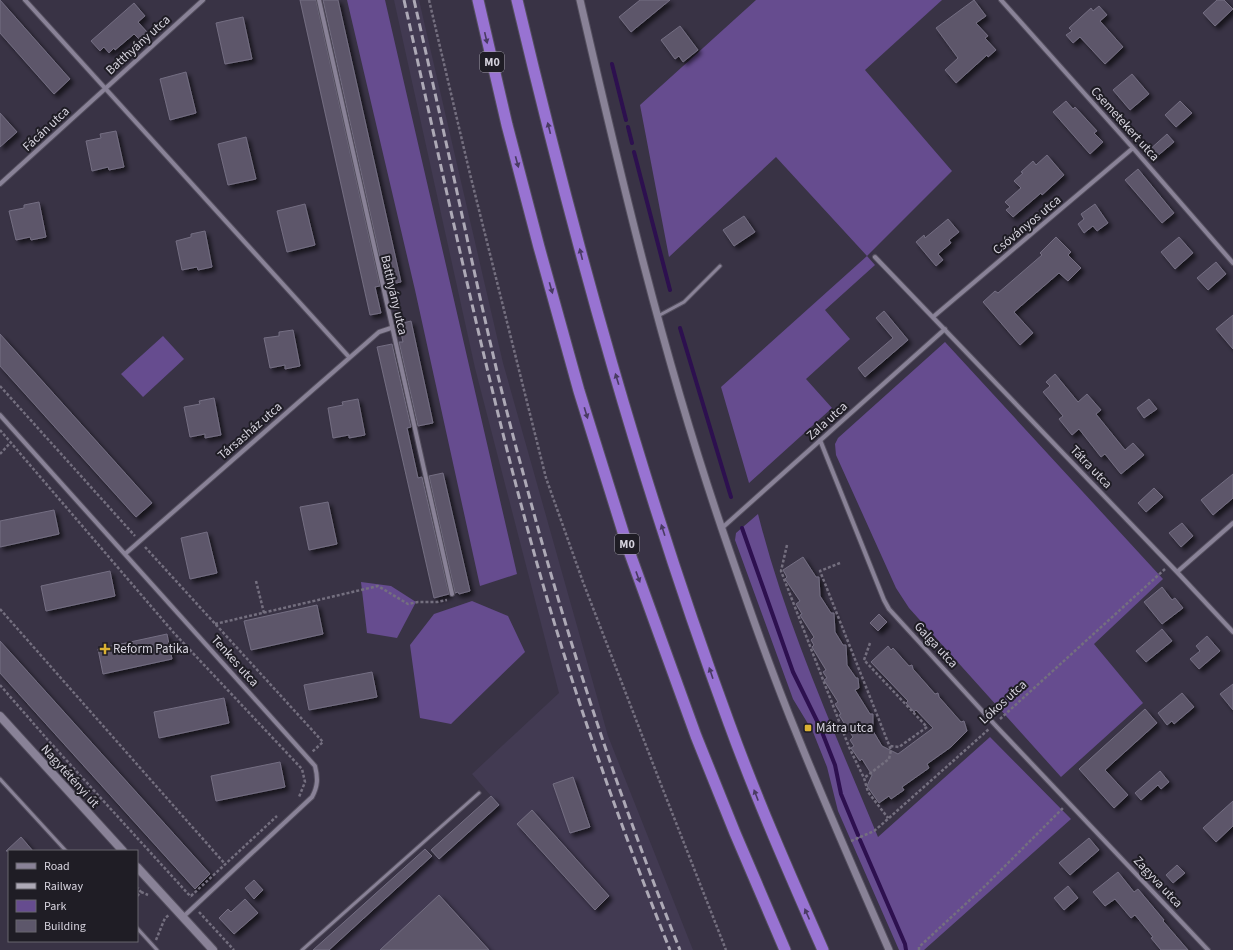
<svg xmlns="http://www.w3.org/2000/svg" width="1233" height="950" font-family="'Source Sans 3',sans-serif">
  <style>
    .built { fill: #423a52 }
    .green { fill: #664c8f }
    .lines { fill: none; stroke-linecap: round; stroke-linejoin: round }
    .stream { stroke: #2d104f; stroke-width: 4 }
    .building { fill: #5d576b; stroke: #746e82; filter: url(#shadow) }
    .service-casing { stroke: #544f5e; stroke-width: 5 }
    .minor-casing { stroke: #544f5e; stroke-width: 6 }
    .tertiary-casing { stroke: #544f5e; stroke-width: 9 }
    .secondary-casing { stroke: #544f5e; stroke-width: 10 }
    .trunk-casing { stroke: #544f5e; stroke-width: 13 }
    .path { stroke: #746f7f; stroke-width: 2.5; stroke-dasharray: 3 2; stroke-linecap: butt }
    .service { stroke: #898297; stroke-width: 3 }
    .minor { stroke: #898297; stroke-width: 4 }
    .tertiary { stroke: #898297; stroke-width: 7 }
    .secondary { stroke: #898297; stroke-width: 8 }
    .trunk { stroke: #9873d2; stroke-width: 11 }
    .rail { stroke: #ada9b6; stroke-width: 3; stroke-dasharray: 8 4; stroke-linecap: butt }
    .oneway { fill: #493b62 }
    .poi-dot { fill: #dbb233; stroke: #1f1d25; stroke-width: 1.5 }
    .labels { text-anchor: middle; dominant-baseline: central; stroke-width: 4; stroke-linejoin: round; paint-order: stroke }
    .shield { fill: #1f1d25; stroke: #9f9ca6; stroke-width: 1 }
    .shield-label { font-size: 12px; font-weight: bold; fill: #d6d3de }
    .street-label { font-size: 13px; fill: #d6d3de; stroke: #1f1d25 }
    .poi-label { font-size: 13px; fill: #d6d3de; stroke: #1f1d25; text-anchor: start }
  </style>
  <defs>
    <filter id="shadow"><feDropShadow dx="3.5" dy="3.5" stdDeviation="2" flood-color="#0009"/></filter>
  </defs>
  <rect width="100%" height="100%" fill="#393345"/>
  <path class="built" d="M394,0h25l84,363 105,373 85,214h-364l106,-96 64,-49 -27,-31 87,-81 -84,-325z"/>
  <path class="green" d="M347,0h38l132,574 -37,12 -65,-296z
    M756,0h186l-77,70 87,101 -85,85 8,9 -50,45 25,29 -44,40 26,29 -83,75 -28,-96 146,-131 -91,-99 -107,100 -29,-152z
    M163,336l21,23 -41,38 -22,-23z
    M945,342l218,237 -69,65 49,59 -82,74 -152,-169 -13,-20 -60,-133 -1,-11 3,-6z
    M758,514c28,111 76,217 120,323l112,-100 81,82 -147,131h-25l-61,-139 -11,-44 -14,-35 -20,-33 -58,-159 1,-7z
    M361,582l30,4 25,16 -19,36 -30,-5z
    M472,601l36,15 17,36 -74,72 -31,-6 -10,-73 24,-31z"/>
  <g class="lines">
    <path class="stream" d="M612,64l14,56
      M628,127l4,16
      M634,152l36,138
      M680,328l51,169
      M742,528l51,144 27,55 15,38 6,29 17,41
      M860,840l45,104 1,6"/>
  </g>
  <path class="building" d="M0,0l70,79 -16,15 -54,-61z
    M300,0h16l64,286 -5,1 6,26 -11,2z
    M323,0h15l63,282 -15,3z
    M640,0h30l-39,32 -12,-15z
    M974,0l12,16 -10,7 12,13 -3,2 11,12 -8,7 -1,-2 -31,28 -11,-13 13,-12 -22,-30z
    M1217,0h7l9,9 -18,17 -12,-13z
    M134,3l11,13 -7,6 9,10 -8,7 -5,-5 -19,16 -1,-2 -5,5 -5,-6 -4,4 -9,-10z
    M1099,6l8,9 -7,6 23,26 -18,17 -25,-27 -7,6 -7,-8 6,-4 -3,-3 22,-20 2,3z
    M243,17l9,42 -27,5 -9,-41z
    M680,26l18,24 -15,12 -4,-6 -4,3 -14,-19z
    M186,72l10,41 -26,7 -10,-41z
    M1132,74l17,20 -19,16 -17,-20z
    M1066,101l7,8 2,-2 22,24 -3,2 9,9 -13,12 -37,-42z
    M1180,101l12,12 -16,14 -11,-12z
    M0,113l17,19 -17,15z
    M116,131l8,36 -15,3 -1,-3 -16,4 -6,-30 15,-3 -1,-4z
    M1167,134l7,8 -19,16 -7,-7z
    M246,137l10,42 -28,6 -10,-41z
    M1047,155l17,20 -22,20 -1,-2 -28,24 -7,-7 4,-3 -5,-5 16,-14 -7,-7 9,-8 -2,-1 12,-11 3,4z
    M1138,169l36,44 -12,10 -37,-43z
    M39,202l7,35 -15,3 -1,-3 -14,3 -7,-29 15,-3v-3z
    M305,204l10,41 -28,7 -10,-41z
    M1095,204l13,19 -11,8 -4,-5 -9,7 -6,-9 6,-5 -3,-5z
    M744,216l11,16 -21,14 -11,-16z
    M948,219l11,13 -10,8 2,3 -13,11 5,6 -7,6 -20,-24 8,-7 1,3z
    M205,231l7,36 -14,3 -1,-3 -15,3 -6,-29 15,-4v-3z
    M1056,237l15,15 -3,3 13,13 -13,13 -9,-8 -45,39 19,21 -13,12 -37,-43 12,-11 3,2 44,-38 -2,-2z
    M1179,237l14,16 -18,16 -14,-17z
    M1216,262l10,12 -18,16 -11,-12z
    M884,311l24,29 -43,37 -7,-9 35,-30 -17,-20z
    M1233,315v34l-17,-20z
    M411,321l22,102 -15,3 -19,-84h4l-4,-18z
    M293,330l7,36 -15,3v-4l-15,3 -6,-30 15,-2v-4z
    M0,334l152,169 -16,14 -136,-151z
    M392,344l19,83 -4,1 11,50 4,-1 27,117 -15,4 -57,-251z
    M1055,374l23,28 9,-8 14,16 -5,4 29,36 8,-7 11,12 -23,19 -16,-20 -4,3 -22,-28 -7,6 -13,-16 4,-3 -20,-24 7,-6 -4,-4z
    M214,398l7,37 -16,3v-4l-15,3 -6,-30 16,-3 -1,-3z
    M358,399l7,36 -16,3v-3l-16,3 -5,-30 15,-3 -1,-3z
    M1149,399l8,10 -13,9 -7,-10z
    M443,473l27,118 -11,3 -1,-2 -3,1 -26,-117z
    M1233,474v24l-20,17 -12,-15z
    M1154,488l9,9 -17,15 -8,-9z
    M328,502l9,42 -28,6 -9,-43z
    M54,510l5,24 -59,13v-26z
    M1182,523l11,13 -12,11 -12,-14z
    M207,532l10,41 -27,6 -9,-41z
    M803,557l13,20h3l1,19 11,17h3l1,19 8,13h3l1,20 9,13h2l1,10 -4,2 15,24h3v17l9,15 16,8 35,-26 -17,-18 -2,2 -8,-9 2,-2 -37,-39 17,-16 3,4 2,-2 16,18 3,-1 1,4 22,25 3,-1 1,4 22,25 3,-1 3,10 -16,16 -24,17 2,4 -27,19 2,3 -13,9 -2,-3 -10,7 -12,-17 5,-11 -10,-16 -2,2 -9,-13 3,-2 -4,-6 3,-3 -14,-22 2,-1 -6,-10 3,-2 -14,-22 3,-2 -4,-6 3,-2 -14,-23 2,-2 -3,-5 3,-3 -14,-22 2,-1 -6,-10 4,-3 -15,-22 2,-2 -4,-7z
    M110,571l5,25 -69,15 -5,-25z
    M1162,587l10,13 3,-2 8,10 -21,16 -18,-22z
    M317,605l6,29 -72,16 -7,-29z
    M879,614l8,8 -9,9 -8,-8z
    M1162,629l10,12 -26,21 -10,-11z
    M167,634l5,25 -69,15 -5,-25z
    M1207,636l13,15 -21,18 -9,-10 10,-8 -4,-5z
    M0,641l210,233 -15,15 -195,-216z
    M372,672l5,25 -68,13 -5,-25z
    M1233,684v26l-13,-16z
    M1182,693l12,14 -20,17 -2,-3 -5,4 -9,-12z
    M224,698l5,25 -70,15 -5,-26z
    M1145,709l12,14 -52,47 23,25 -14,13 -35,-39z
    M280,762l5,25 -69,14 -5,-25z
    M1160,771l9,11 -8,7 -3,-4 -17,15 -6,-7z
    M573,777l17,50 -20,6 -17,-49z
    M491,796l8,9 -60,54 -8,-9z
    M1233,801v25l-17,16 -13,-14z
    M532,810l77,86 -14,14 -78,-86z
    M21,837l12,14h-27z
    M1089,838l10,12 -29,25 -11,-12z
    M425,849l7,7 -103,94h-16z
    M1177,865l8,8 -12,10 -7,-8z
    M1118,872l16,20 4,-3 26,31 -1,1 25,29h-27l-10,-12 2,-1 -18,-22 -4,3 -16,-19 -10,7 -12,-14z
    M254,880l9,10 -9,9 -9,-11z
    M1068,886l10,12 -14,12 -10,-12z
    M439,895l50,55h-109z
    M245,899l13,14 -24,21 -15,-16 9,-9 3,3z"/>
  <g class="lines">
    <defs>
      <path id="service" d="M658,316l26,-14 36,-36
        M0,779l66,72
        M137,928l20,22
        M302,950l177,-157"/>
      <path id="minor" d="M25,0l324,357
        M319,0l133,594
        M1001,0l132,148 100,115
        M0,184l203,-184
        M875,257l302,315 56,60
        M933,317l200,-169
        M0,415l315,351c3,12 3,20 -3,31l-129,120
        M820,440l64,160 5,9 107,117 212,224
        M722,528l223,-199
        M125,554l254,-222 12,-4
        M1177,572l56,-49"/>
      <path id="tertiary" d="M580,0c41,178 83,356 142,529 24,70 48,140 76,208 29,72 60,142 91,213"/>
      <path id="secondary" d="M0,716l123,135
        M137,867l76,83"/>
      <path id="trunk" d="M478,0l29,125 32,122 40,144 50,160 67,185 39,97 50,117
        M517,0c58,244 125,487 212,723 28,77 61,152 94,227"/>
    </defs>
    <use href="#service" class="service-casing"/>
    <use href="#minor" class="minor-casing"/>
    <use href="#tertiary" class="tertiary-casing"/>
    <use href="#secondary" class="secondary-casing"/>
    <use href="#trunk" class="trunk-casing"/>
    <path class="path" d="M429,0l40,170 77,308 37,104 77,200 66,168
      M0,386l135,150
      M0,430l174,203 128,136 3,13 -6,15
      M0,454l11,-12
      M787,545l-6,26 68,176 15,31
      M145,547l178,195 -11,10
      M840,563l-20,8 71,179 -2,9 -25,19 4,14 20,26
      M256,581l8,32
      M0,609l225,255
      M215,624l163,-38 30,18 10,-2h19l10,-2
      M870,643l-6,17 63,67 -28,20 -9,-1
      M0,685l47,54 144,158
      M1000,719l165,-150
      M851,841l23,-10 6,-5 109,-97
      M141,892l7,3
      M137,896l4,-4 -3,-4
      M191,896l86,-80
      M199,912l35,38
      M156,940l9,-22 4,-3
      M919,950v-3l66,-61 78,-78"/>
    <use href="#service" class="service"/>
    <use href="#minor" class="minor"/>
    <use href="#tertiary" class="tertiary"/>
    <use href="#secondary" class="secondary"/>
    <use href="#trunk" class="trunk"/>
    <path class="rail" d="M404,0c42,187 81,375 132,560 37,132 83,263 134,390
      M414,0c19,84 38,168 56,252 16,73 32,145 52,217 43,164 95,324 158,481"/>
  </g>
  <defs><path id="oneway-solid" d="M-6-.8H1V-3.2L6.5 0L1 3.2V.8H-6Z"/></defs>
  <g class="oneway">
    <use href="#oneway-solid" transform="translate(486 38) rotate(77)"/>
    <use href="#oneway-solid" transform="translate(549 128) rotate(-104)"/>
    <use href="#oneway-solid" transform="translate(517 162) rotate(75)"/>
    <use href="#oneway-solid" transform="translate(581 254) rotate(-104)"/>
    <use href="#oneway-solid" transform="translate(551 288) rotate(74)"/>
    <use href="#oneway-solid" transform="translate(617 379) rotate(-107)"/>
    <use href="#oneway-solid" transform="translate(586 413) rotate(73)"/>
    <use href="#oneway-solid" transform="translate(663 530) rotate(-108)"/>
    <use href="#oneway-solid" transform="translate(638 577) rotate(70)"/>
    <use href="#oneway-solid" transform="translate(711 673) rotate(-109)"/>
    <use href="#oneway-solid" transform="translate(756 795) rotate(-111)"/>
    <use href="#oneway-solid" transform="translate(807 914) rotate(-114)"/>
  </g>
  <g class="poi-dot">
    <path d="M103 643h4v4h4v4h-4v4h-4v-4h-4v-4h4z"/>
    <rect x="804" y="724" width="8" height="8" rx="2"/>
  </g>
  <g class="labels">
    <g class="shield">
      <rect x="480" y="52" width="24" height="20" rx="3"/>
      <rect x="615" y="534" width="24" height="20" rx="3"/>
    </g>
    <g class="shield-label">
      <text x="492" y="62">M0</text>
      <text x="627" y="544">M0</text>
    </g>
    <g class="street-label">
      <text transform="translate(138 45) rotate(-42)">Batthyány utca</text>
      <text transform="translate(1125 124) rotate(48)">Csemetekert utca</text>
      <text transform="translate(46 129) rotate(-43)">Fácán utca</text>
      <text transform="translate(1027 225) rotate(-40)">Csóványos utca</text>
      <text transform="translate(394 295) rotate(77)">Batthyány utca</text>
      <text transform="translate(827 421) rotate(-42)">Zala utca</text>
      <text transform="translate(250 431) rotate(-41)">Társasház utca</text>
      <text transform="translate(1091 467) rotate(46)">Tátra utca</text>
      <text transform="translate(936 645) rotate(47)">Galga utca</text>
      <text transform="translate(235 661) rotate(48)">Tenkes utca</text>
      <text transform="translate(1003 702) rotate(-42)">Lókos utca</text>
      <text transform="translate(70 776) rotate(48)">Nagytétényi út</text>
      <text transform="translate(1158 882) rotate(47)">Zagyva utca</text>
    </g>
    <g class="poi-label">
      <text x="113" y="649">Reform Patika</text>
      <text x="816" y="728">Mátra utca</text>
    </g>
  </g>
  <rect x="8" y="850" width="130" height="92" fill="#1f1d25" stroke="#68666f"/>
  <rect x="16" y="863" width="20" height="6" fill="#898297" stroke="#68666f"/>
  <text x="44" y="870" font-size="12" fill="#d6d3de">Road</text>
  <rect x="16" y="883" width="20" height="6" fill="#ada9b6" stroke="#68666f"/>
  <text x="44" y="890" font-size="12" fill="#d6d3de">Railway</text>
  <rect x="16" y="900" width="20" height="12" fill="#664c8f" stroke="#68666f"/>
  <text x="44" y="910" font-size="12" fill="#d6d3de">Park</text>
  <rect x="16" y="920" width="20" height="12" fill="#5d576b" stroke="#68666f"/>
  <text x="44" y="930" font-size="12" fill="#d6d3de">Building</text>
</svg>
